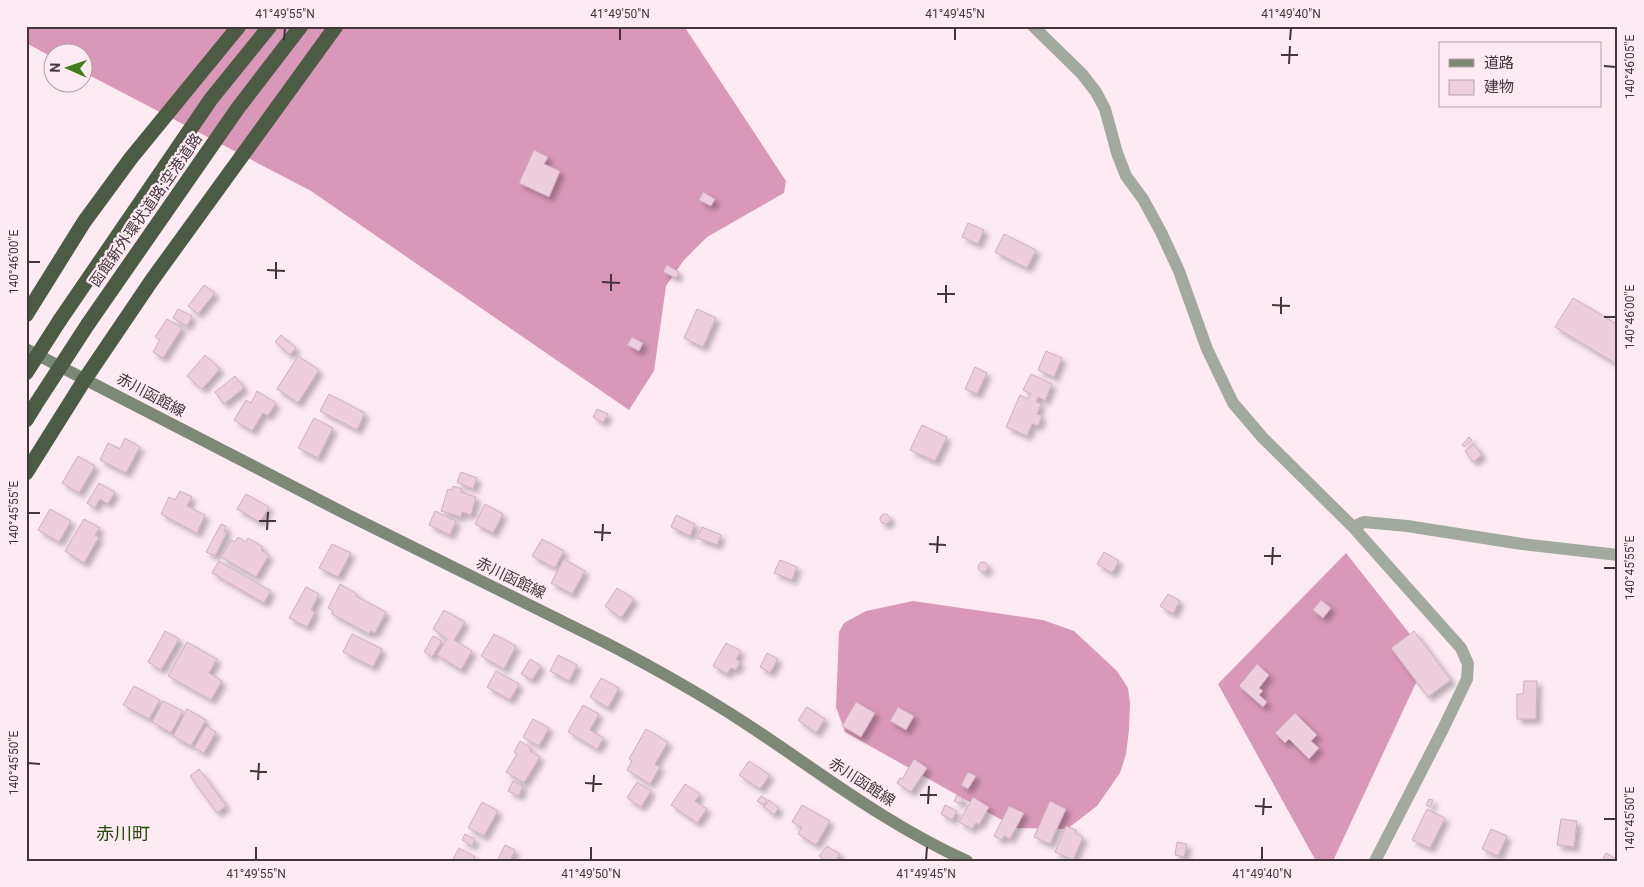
<svg xmlns="http://www.w3.org/2000/svg" width="1644" height="887" font-family="Roboto,'Noto Sans JP',sans-serif">
  <style>
    .forest { fill: #d998b8 }
    .building { fill: #eecedd; stroke: #cdadbc; filter: url(#shadow) }
    .lines { fill: none; stroke-linecap: round; stroke-linejoin: round }
    .street { stroke: #a2aa9f; stroke-width: 12 }
    .secondary { stroke: #7d8877; stroke-width: 12 }
    .highway { stroke: #4c5b44; stroke-width: 15 }
    .highway-bridge { stroke: #4c5b44; stroke-width: 15 }
    .ticks { fill: none; stroke: #42353b; stroke-width: 2 }
    .labels { text-anchor: middle; dominant-baseline: central; stroke-width: 4.5; stroke-linejoin: round; paint-order: stroke }
    .street-label { font-size: 15px; fill: #42353b; stroke: #feeaf3 }
    .quarter-label { font-size: 18px; fill: #244a0a; stroke: #feeaf3 }
    .neatline { fill: none; stroke: #42353b; stroke-width: 2 }
    .ticks-label { font-size: 12px; text-anchor: middle; fill: #42353b }
  </style>
  <defs>
    <filter id="shadow"><feDropShadow dx="4.5" dy="4.5" stdDeviation="2.5" flood-color="#0004"/></filter>
  </defs>
  <rect width="100%" height="100%" fill="#feeaf3"/>
  <path class="forest" d="M26,26h658l102,155 -2,12 -77,44 -23,23 -18,26 -12,85 -25,39 -318,-219 -228,-119 -1,-20h-30v5l-26,-14z
    M1346,553l82,104 -95,204h-17l-98,-177z
    M913,601l130,19 31,11 43,40 11,17 2,15 -1,27 -3,24 -6,19 -23,33 -30,23 -51,-1 -171,-96 -9,-25 3,-75 5,-9 22,-12z"/>
  <path class="building" d="M534,150l14,7 -4,7 16,7 -11,26 -30,-14z
    M703,192l12,7 -4,7 -12,-6z
    M968,223l16,7 -6,14 -16,-7z
    M1004,234l32,16 -9,18 -32,-16z
    M667,265l12,7 -3,6 -13,-6z
    M204,285l11,8 -17,21 -10,-8z
    M1573,298l45,27v40l-63,-38z
    M178,309l14,7 -5,10 -14,-8z
    M697,309l19,9 -13,29 -19,-9z
    M167,319l15,9 -19,30 -10,-6 7,-12 -5,-3z
    M281,335l15,13 -6,7 -15,-13z
    M632,337l11,6 -4,8 -12,-6z
    M1046,351l16,7 -8,19 -16,-7z
    M205,355l15,14 -18,20 -15,-13z
    M298,356l21,14 -21,33 -21,-14z
    M975,367l12,6 -10,21 -12,-5z
    M1031,374l21,10 -7,17 -7,-4 -2,5 5,2 -4,10 5,2 -4,10 -6,-2 -5,12 -21,-9 14,-32 8,4 3,-5 -8,-4z
    M235,376l9,12 -20,16 -9,-12z
    M257,391l19,12 -8,13 -5,-3 -11,18 -18,-11 12,-20 5,3z
    M329,394l36,19 -8,17 -37,-19z
    M597,409l11,5 -5,9 -10,-6z
    M314,418l19,10 -15,30 -20,-10z
    M922,425l25,12 -12,24 -25,-11z
    M1469,437l3,3 -8,7 -2,-2z
    M125,438l15,9 -14,26 -26,-13 8,-17 12,6z
    M1474,444l8,11 -9,7 -8,-11z
    M78,456l17,10 -16,27 -17,-10z
    M461,472l16,6 -4,11 -16,-7z
    M99,483l16,9 -7,12 -8,-5 -5,9 -8,-5z
    M453,486l9,3 -1,3 15,5 -5,18 -9,-3 -1,5 -20,-6 7,-22 4,1z
    M180,491l12,6 -5,9 18,9 -8,18 -36,-19 8,-17 6,3z
    M246,494l23,13 -9,15 -23,-13z
    M485,504l18,10 -10,19 -18,-9z
    M50,509l21,12 -12,21 -21,-12z
    M435,511l21,10 -6,14 -21,-10z
    M880 519a5 5 0 1 1 10 0a5 5 0 1 1-10 0Z
    M676,515l19,9 -5,12 -19,-9z
    M84,519l16,9 -5,7 4,2 -15,26 -19,-12z
    M221,524l5,2 -2,5 3,1 -12,24 -9,-4z
    M702,527l19,8 -4,10 -20,-7z
    M238,537l8,5 2,-4 15,9 -2,3 8,5 -13,22 -35,-20 10,-17 4,2z
    M542,539l22,12 -9,17 -23,-12z
    M332,544l19,9 -13,24 -19,-9z
    M1104,552l15,9 -7,12 -15,-9z
    M564,559l21,12 -13,23 -21,-11z
    M780,560l17,7 -5,13 -18,-7z
    M219,561l52,30 -7,12 -52,-30z
    M978 567a5 5 0 1 1 10 0a5 5 0 1 1-10 0Z
    M340,584l17,10 -1,2 30,16 -11,21 -4,-2 -2,3 -37,-20 1,-3 -5,-3z
    M306,587l13,7 -8,16 4,2 -8,15 -18,-9z
    M617,588l17,11 -13,19 -16,-12z
    M1168,594l12,7 -7,13 -13,-8z
    M1321,600l10,8 -8,10 -10,-8z
    M444,610l21,12 -11,18 18,11 -11,19 -24,-15 10,-16 -14,-10z
    M165,631l14,8 -18,31 -13,-8z
    M1414,631l37,49 -23,17 -37,-49z
    M352,634l30,15 -9,18 -30,-15z
    M494,634l22,12 -12,23 -23,-13z
    M433,636l9,5 -10,16 -8,-5z
    M187,642l30,17 -8,14 13,8 -11,19 -43,-24z
    M726,643l15,8 -5,8 4,3 -4,8 -5,-2 -4,6 -14,-8z
    M767,653l11,6 -8,14 -10,-6z
    M558,655l19,10 -8,16 -19,-10z
    M530,659l11,7 -9,14 -11,-6z
    M1257,664l12,11 -10,13 4,3 -4,4 8,7 -4,5 -24,-21z
    M496,671l23,13 -9,16 -23,-13z
    M601,678l18,10 -11,20 -18,-11z
    M1524,681h13l-1,38h-19v-25h6z
    M134,686l26,14 -11,19 -26,-14z
    M163,701l20,10 -12,22 -19,-11z
    M856,702l19,11 -14,24 -19,-11z
    M583,705l16,9 -9,16 14,8 -7,11 -29,-17z
    M807,707l18,12 -9,14 -18,-13z
    M898,707l16,9 -8,14 -16,-9z
    M187,709l19,11 -15,26 -18,-10z
    M1295,713l22,22 -6,6 8,7 -10,11 -20,-20 -4,4 -10,-10z
    M533,719l16,9 -10,18 -16,-9z
    M206,726l10,6 -12,21 -10,-5z
    M646,729l22,13 -13,22 5,3 -10,17 -23,-14 5,-9 -3,-2z
    M520,741l11,7 -1,3 10,6 -16,26 -18,-11 11,-18 -3,-2z
    M914,759l13,9 -16,24 -14,-9 3,-5 2,1z
    M749,761l21,14 -10,14 -21,-14z
    M199,769l27,37 -9,7 -27,-37z
    M968,772l8,4 -8,13 -7,-4z
    M513,781l10,5 -4,10 -11,-5z
    M637,782l14,9 -10,16 -14,-9z
    M685,784l15,10 -5,7 12,8 -10,14 -26,-18z
    M957,795l6,3 -2,6 -7,-3z
    M761,796l6,4 -4,5 -6,-4z
    M973,797l16,10 -10,18 -3,-2 -4,6 -13,-7z
    M1429,799l4,1 -3,7 -4,-2z
    M769,800l10,8 -5,7 -10,-8z
    M1050,801l16,8 -16,35 -16,-7z
    M482,802l16,9 -14,25 -16,-8z
    M802,805l28,16 -14,24 -18,-11 4,-7 -10,-5z
    M945,805l12,6 -5,9 -11,-6z
    M1009,806l15,7 -14,26 -6,-3 -2,4 -8,-4z
    M1427,809l18,9 -15,30 -18,-8z
    M1561,819l16,2 -3,26 -17,-2z
    M1066,826l10,4 -1,3 8,4 -10,23 -18,-8z
    M1491,829l16,7 -9,20 -16,-7z
    M465,834l10,5 -3,7 -10,-6z
    M1177,842l10,2 -3,13 -9,-2z
    M505,845l10,5 -5,11h-13z
    M827,846l13,8 -5,7h-9l-7,-5z
    M459,848l16,9 -3,4h-20z
    M1606,853l12,7v1h-16z"/>
  <g class="lines">
    <path class="street" d="M1033,26l49,48 14,18 9,17 12,44 9,23 17,23 18,33 18,39 28,78 26,54 30,35 90,89 108,121 7,16 -1,15 -24,50 -68,132
      M1353,527l11,-5 43,4 115,18 96,11"/>
    <path class="secondary" d="M26,349l322,166 262,130c46,24 92,50 135,78 73,48 142,102 222,138"/>
    <path class="highway" d="M26,315l58,-93 47,-64 108,-132
      M60,320l151,-221 59,-73
      M88,324l150,-216 63,-82
      M26,420l8,-13
      M26,473l59,-94 67,-99 184,-254"/>
    <path class="highway-bridge" d="M26,373l34,-53
      M34,407l54,-83"/>
  </g>
  <path class="ticks" d="M284,40l1,-12M620,40v-12M955,40v-12M1290,40l1,-12M1281,55h17M1289,64l1,-18M1604,66l12,1M28,262h12M267,270l18,1M276,279v-17M602,282l18,1M611,291v-17M937,294h18M946,303v-18M1272,305l18,1M1281,314v-17M1604,317h12M28,513h12M259,521h17M267,530l1,-18M594,532l17,1M602,541l1,-17M929,544l17,1M937,553l1,-17M1264,556h17M1272,565l1,-18M1604,568h12M28,763l12,1M250,771l17,1M258,780l1,-17M585,783l17,1M593,792l1,-17M920,795h17M928,804l1,-18M1255,806l17,1M1263,815l1,-17M1604,819h12M256,860v-13M591,860v-13M926,860l1,-13M1262,860v-13"/>
  <g class="labels">
    <g class="street-label">
      <text transform="translate(146 210) rotate(-55)">函館新外環状道路;空港道路</text>
      <text transform="translate(151 395) rotate(28)">赤川函館線</text>
      <text transform="translate(511 578) rotate(26)">赤川函館線</text>
      <text transform="translate(862 782) rotate(33)">赤川函館線</text>
    </g>
    <g class="quarter-label">
      <text x="123" y="833">赤川町</text>
    </g>
  </g>
  <rect width="1644" height="887" fill="none" stroke="#feeaf3" stroke-width="55"/>
  <rect x="1439" y="42" width="162" height="65" fill="#feeaf3" stroke="#b3a2a9"/>
  <rect x="1449" y="59" width="25" height="8" fill="#7d8877" stroke="#b3a2a9"/>
  <text x="1484" y="68" font-size="15" fill="#42353b">道路</text>
  <rect x="1449" y="80" width="25" height="15" fill="#eecedd" stroke="#b3a2a9"/>
  <text x="1484" y="92" font-size="15" fill="#42353b">建物</text>
  <g transform="translate(68 68) rotate(272)"><circle r="24" fill="#feeaf3" stroke="#b3a2a9"/>
  <path d="M0-4L9 19L0 12L-9 19Z" fill="#407c18"/>
  <text y="-8" font-size="14" font-weight="bold" text-anchor="middle" fill="#42353b">N</text>
  </g>
  <rect x="28" y="28" width="1588" height="832" class="neatline"/>
  <g class="ticks-label">
    <text x="285" y="18">41°49'55"N</text>
    <text x="620" y="18">41°49'50"N</text>
    <text x="955" y="18">41°49'45"N</text>
    <text x="1291" y="18">41°49'40"N</text>
    <text transform="translate(1630 67) rotate(-90)" y="4">140°46'05"E</text>
    <text transform="translate(14 262) rotate(-90)" y="4">140°46'00"E</text>
    <text transform="translate(1630 317) rotate(-90)" y="4">140°46'00"E</text>
    <text transform="translate(14 513) rotate(-90)" y="4">140°45'55"E</text>
    <text transform="translate(1630 568) rotate(-90)" y="4">140°45'55"E</text>
    <text transform="translate(14 763) rotate(-90)" y="4">140°45'50"E</text>
    <text transform="translate(1630 819) rotate(-90)" y="4">140°45'50"E</text>
    <text x="256" y="878">41°49'55"N</text>
    <text x="591" y="878">41°49'50"N</text>
    <text x="926" y="878">41°49'45"N</text>
    <text x="1262" y="878">41°49'40"N</text>
  </g>
</svg>
